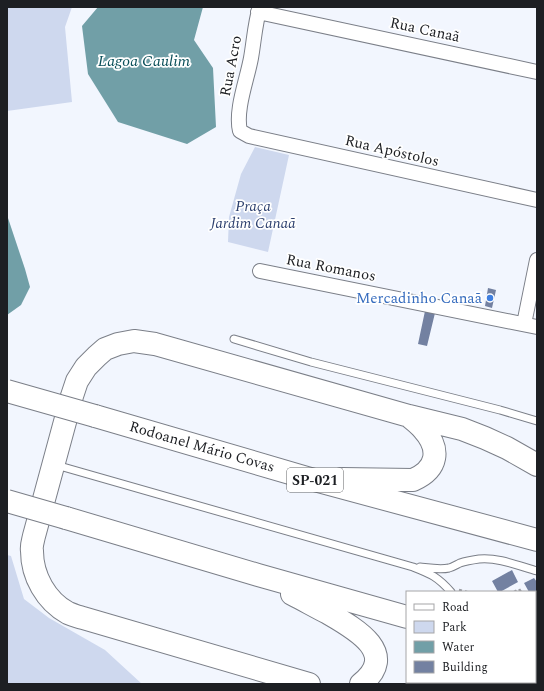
<svg xmlns="http://www.w3.org/2000/svg" width="544" height="691" font-family="Spectral,serif">
  <style>
    .green { fill: #ced8ee }
    .water { fill: #719fa7 }
    .building { fill: #7381a1 }
    .lines { fill: none; stroke-linecap: round; stroke-linejoin: round }
    .service-casing { stroke: #7b7f88; stroke-width: 9 }
    .minor-casing { stroke: #7b7f88; stroke-width: 16 }
    .motorway-casing { stroke: #7b7f88; stroke-width: 24 }
    .path { stroke: #989ba1; stroke-width: 2.5; stroke-dasharray: 3 3; stroke-linecap: butt }
    .service { stroke: #fff; stroke-width: 7 }
    .minor { stroke: #fff; stroke-width: 14 }
    .motorway { stroke: #fff; stroke-width: 22 }
    .motorway-bridge-casing { stroke: #7b7f88; stroke-width: 24; stroke-linecap: butt }
    .motorway-bridge { stroke: #fff; stroke-width: 22 }
    .shop-dot { fill: #3f7fe0; stroke: #fff; stroke-width: 1.5 }
    .labels { text-anchor: middle; dominant-baseline: central; stroke-width: 3.5; stroke-linejoin: round; paint-order: stroke }
    .shield { fill: #fff; stroke: #616265; stroke-width: 1 }
    .shield-label { font-size: 14px; font-weight: bold; fill: #1d1f23 }
    .street-label { font-size: 15px; fill: #1d1f23; stroke: #fff }
    .park-label { font-size: 15px; font-style: italic; fill: #2e416f; stroke: #fff }
    .shop-label { font-size: 15px; fill: #366cbe; stroke: #fff; text-anchor: end }
    .water-label { font-size: 16px; font-style: italic; fill: #094f59; stroke: #fff }
  </style>
  <rect width="100%" height="100%" fill="#f2f6fe"/>
  <path class="green" d="M7,7h65l-7,20 7,75 -65,9z
    M255,147l34,8 -21,97 -40,-10 1,-25 12,-43z
    M7,555l4,1 13,43 25,19 56,32 37,34h-135z"/>
  <path class="water" d="M98,7h105l-9,33 19,28 3,59 -29,17 -69,-22 -30,-48 -6,-48z
    M7,215l18,54 5,18 -9,18 -14,10z"/>
  <path class="building" d="M488,288l8,2 -4,18 -7,-2z
    M425,311l10,2 -8,33 -9,-2z
    M512,570l6,12 -18,10h-2l-6,-11z
    M534,578l3,4v20l-2,1v-11h-6l-5,-9z"/>
  <g class="lines">
    <defs>
      <path id="service" d="M234,339l77,23 189,48 37,11
        M56,465l357,102c18,7 25,10 38,25
        M420,567c9,1 20,3 29,1 4,-1 7,-3 11,-5 6,-2 12,-3 19,-4 19,-2 40,7 58,12
        M535,629l2,1"/>
      <path id="minor" d="M260,7c-5,16 -6,34 -9,51 -4,22 -16,52 -11,73l9,5 288,64
        M258,12l279,60
        M260,271l277,56
        M524,324l13,-64"/>
      <path id="motorway" d="M95,416l212,62 230,62
        M342,479l71,1c25,-11 28,-31 10,-51 -4,-5 -10,-9 -14,-13
        M66,518l192,57 149,42
        M292,594c12,6 24,13 36,19 26,15 72,40 33,71
        M535,652l2,1
        M309,684l-226,-66c-5,-1 -10,-3 -15,-5 -22,-12 -36,-37 -36,-62 -1,-5 1,-10 2,-15l38,-140 5,-15 9,-14 11,-11 8,-7 13,-5 16,-3 21,3 254,72 53,13 23,9 22,10 30,17"/>
    </defs>
    <use href="#service" class="service-casing"/>
    <use href="#minor" class="minor-casing"/>
    <use href="#motorway" class="motorway-casing"/>
    <path class="path" d="M459,590l8,2
      M514,592l5,-3 2,3
      M535,611h2"/>
    <use href="#service" class="service"/>
    <use href="#minor" class="minor"/>
    <use href="#motorway" class="motorway"/>
    <defs>
      <path id="motorway-bridge" d="M7,391l88,25
        M7,501l59,17"/>
    </defs>
    <use href="#motorway-bridge" class="motorway-bridge-casing"/>
    <use href="#motorway-bridge" class="motorway-bridge"/>
  </g>
  <circle class="shop-dot" cx="490" cy="298" r="4"/>
  <g class="labels">
    <rect class="shield" x="287" y="468" width="56" height="24" rx="3"/>
    <g class="shield-label">
      <text x="315" y="480">SP-021</text>
    </g>
    <g class="street-label">
      <text transform="translate(425 30) rotate(12)">Rua Canaã</text>
      <text transform="translate(231 66) rotate(-79)">Rua Acro</text>
      <text transform="translate(392 151) rotate(13)">Rua Apóstolos</text>
      <text transform="translate(331 268) rotate(11)">Rua Romanos</text>
      <text transform="translate(202 447) rotate(16)">Rodoanel Mário Covas</text>
    </g>
    <g class="park-label">
      <text x="253" y="206">Praça<tspan x="253" dy="17">Jardim Canaã</tspan></text>
    </g>
    <g class="shop-label">
      <text x="482" y="298">Mercadinho Canaã</text>
    </g>
    <g class="water-label">
      <text x="144" y="61">Lagoa Caulim</text>
    </g>
  </g>
  <rect width="544" height="691" fill="none" stroke="#1d1f23" stroke-width="16"/>
  <rect x="406" y="591" width="130" height="92" fill="#ffffff" stroke="#a5a5a7"/>
  <rect x="414" y="604" width="20" height="6" fill="#ffffff" stroke="#a5a5a7"/>
  <text x="442" y="611" font-size="12" fill="#1d1f23">Road</text>
  <rect x="414" y="621" width="20" height="12" fill="#ced8ee" stroke="#a5a5a7"/>
  <text x="442" y="631" font-size="12" fill="#1d1f23">Park</text>
  <rect x="414" y="641" width="20" height="12" fill="#719fa7" stroke="#a5a5a7"/>
  <text x="442" y="651" font-size="12" fill="#1d1f23">Water</text>
  <rect x="414" y="661" width="20" height="12" fill="#7381a1" stroke="#a5a5a7"/>
  <text x="442" y="671" font-size="12" fill="#1d1f23">Building</text>
</svg>
